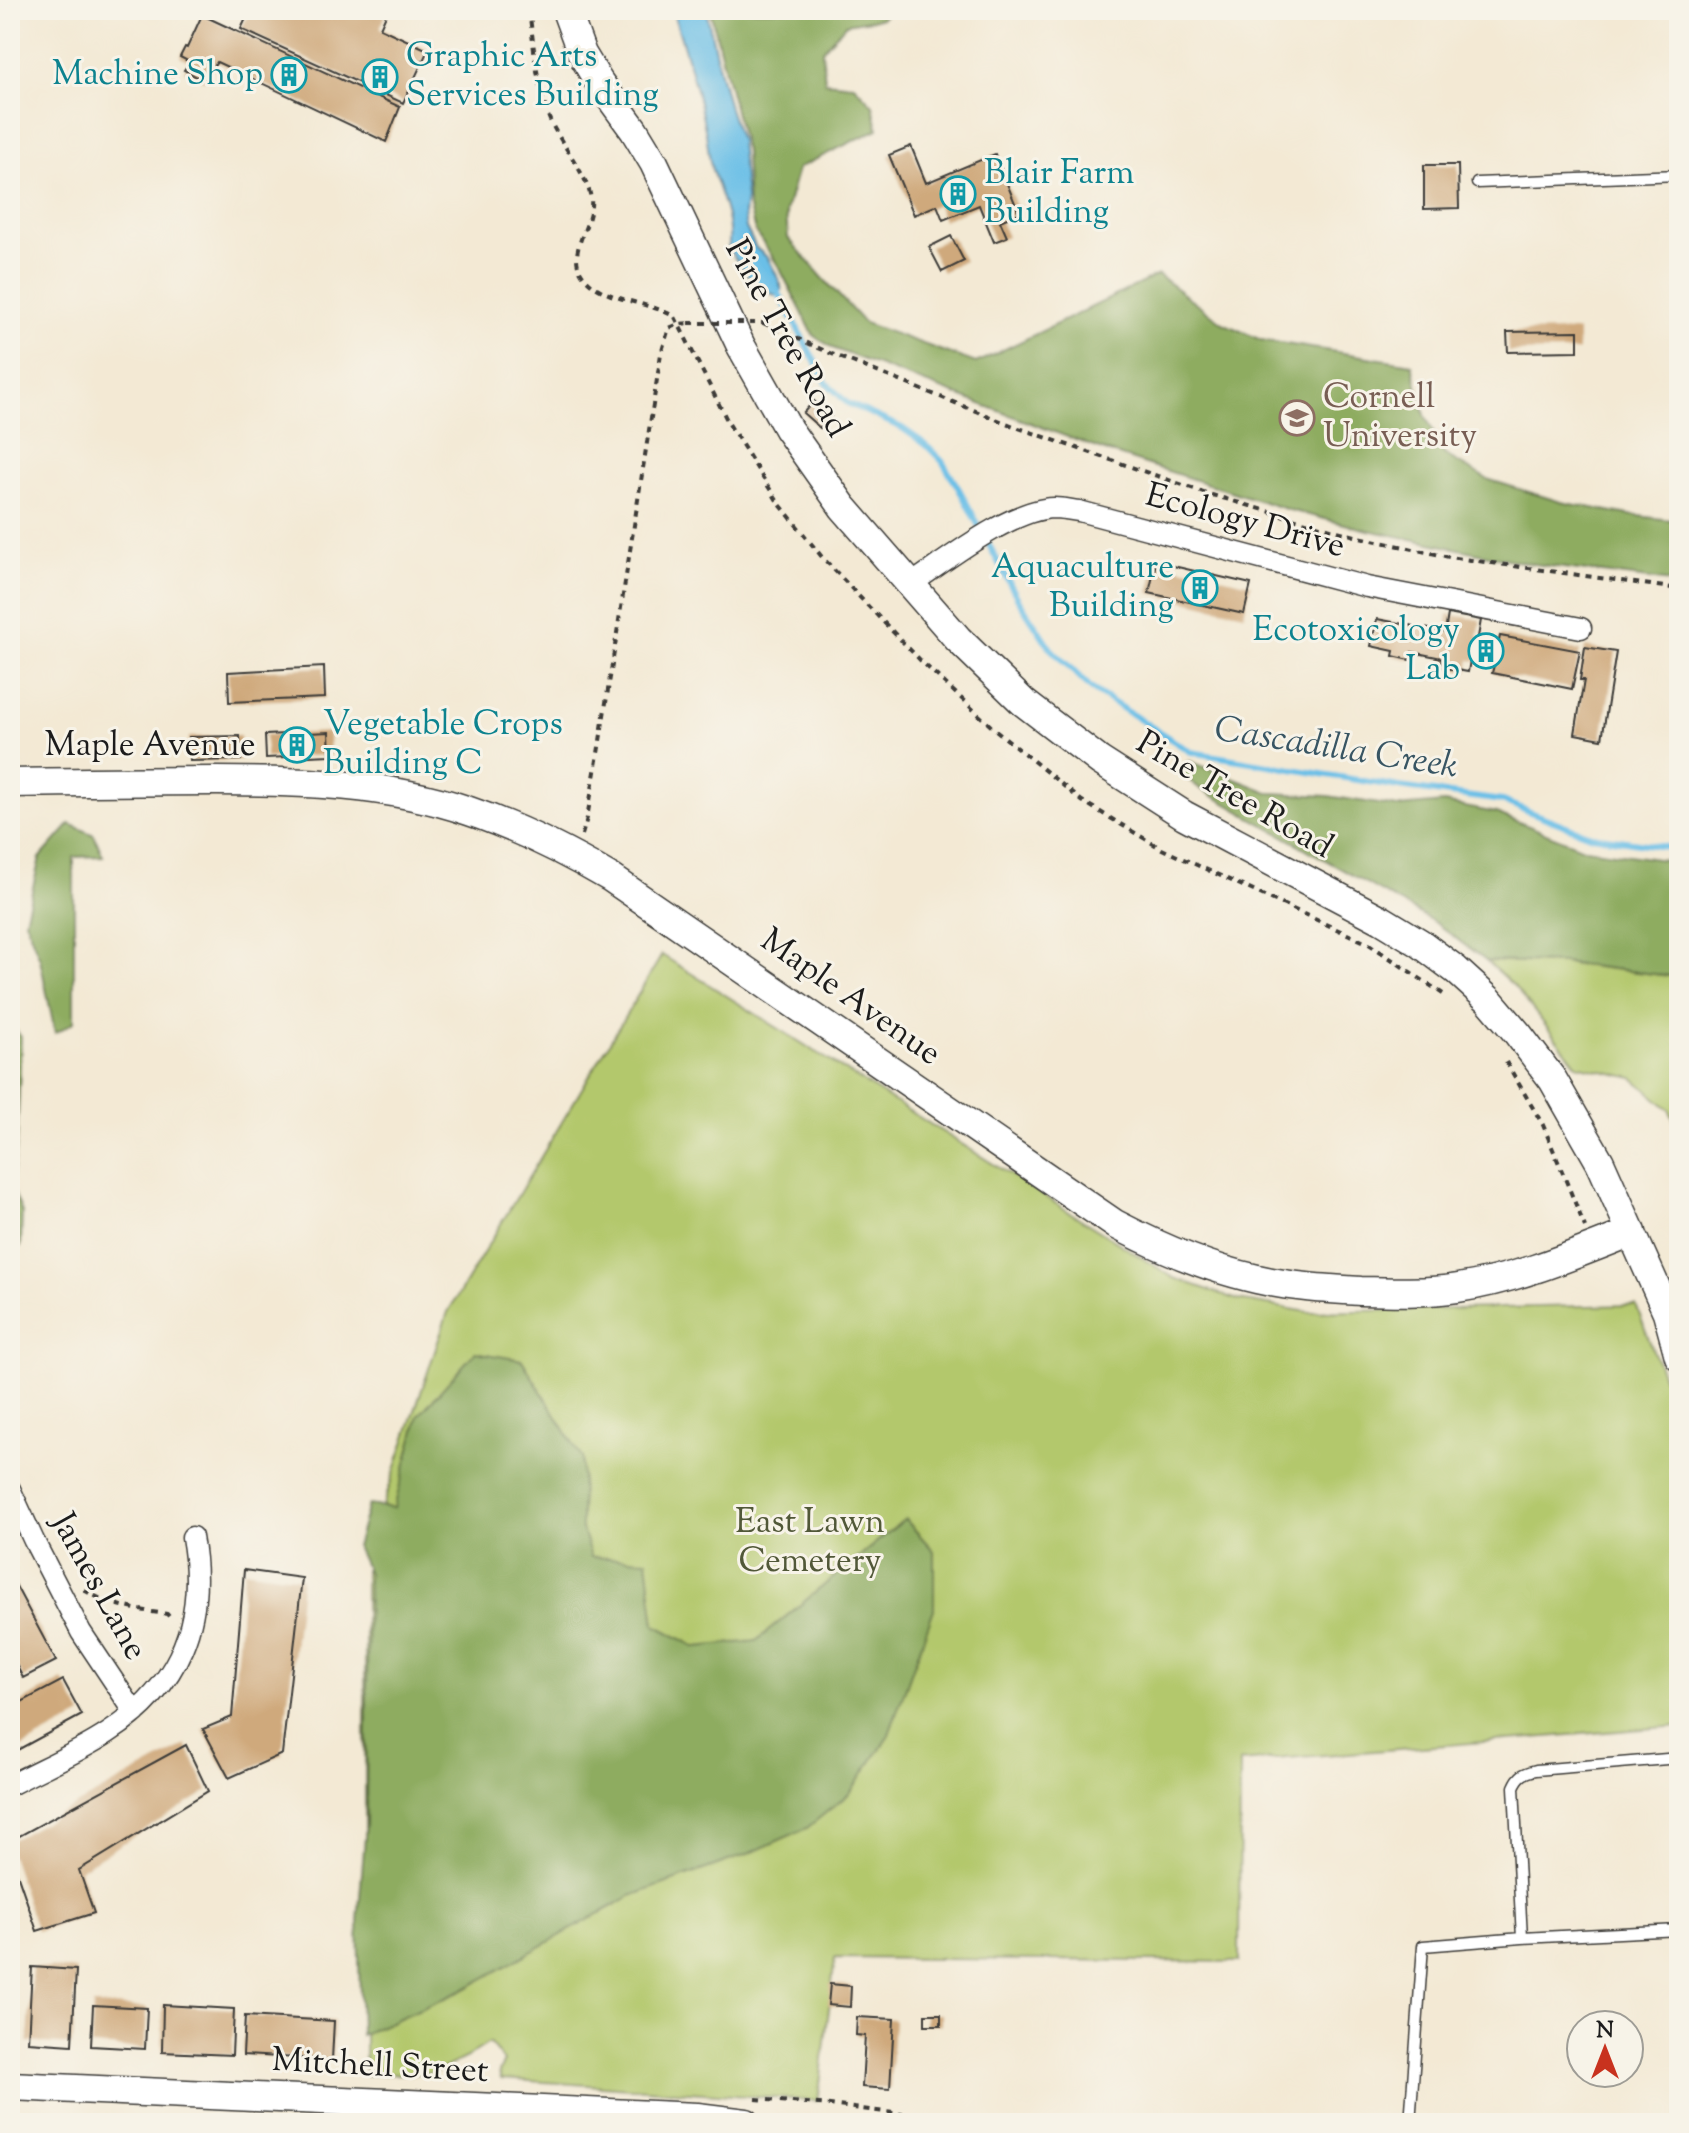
<svg xmlns="http://www.w3.org/2000/svg" width="1689" height="2133" font-family="'Sorts Mill Goudy',serif">
  <style>
    .green { fill: #b3c86c; stroke: #687244; stroke-width: 2 }
    .forest { fill: #8eac60; stroke: #55643e; stroke-width: 2 }
    .water { fill: #6bbfe7; stroke: #446e82; stroke-width: 2 }
    .lines { fill: none; stroke-linecap: round; stroke-linejoin: round }
    .stream { stroke: #6bbfe7; stroke-width: 6 }
    .building { fill: #cfa97b }
    .lane-casing { stroke: #3c3b38; stroke-width: 13 }
    .street-casing { stroke: #3c3b38; stroke-width: 23 }
    .secondary-casing { stroke: #3c3b38; stroke-width: 31 }
    .path { stroke: #3c3b38; stroke-width: 4; stroke-dasharray: 6 6; stroke-linecap: butt }
    .lane { stroke: #fff; stroke-width: 10 }
    .street { stroke: #fff; stroke-width: 20 }
    .secondary { stroke: #fff; stroke-width: 28 }
    .path-bridge { stroke: #3c3b38; stroke-width: 4; stroke-dasharray: 6 6; stroke-linecap: butt }
    .labels { text-anchor: middle; dominant-baseline: central; stroke-width: 6; stroke-linejoin: round; paint-order: stroke }
    .culture-label { font-size: 34px; fill: #0d838f; stroke: #f7f3e8; text-anchor: start }
    .street-label { font-size: 34px; fill: #1c1c1c; stroke: #f7f3e8 }
    .education-label { font-size: 34px; fill: #785e54; stroke: #f7f3e8; text-anchor: start }
    .park-label { font-size: 34px; fill: #515838; stroke: #f7f3e8 }
    .water-label { font-size: 36px; font-style: italic; fill: #385563; stroke: #f7f3e8 }
  </style>
  <rect width="100%" height="100%" fill="#f7f3e8"/>
  <filter id="ink" filterUnits="userSpaceOnUse"><feTurbulence type="fractalNoise" baseFrequency=".0125" numOctaves="2"/><feDisplacementMap in="SourceGraphic" scale="16" xChannelSelector="R" yChannelSelector="G"/><feConvolveMatrix kernelMatrix="1 2 1 2 8 2 1 2 1" color-interpolation-filters="sRGB"/></filter>
  <filter id="wash" filterUnits="userSpaceOnUse"><feTurbulence type="fractalNoise" baseFrequency=".006" numOctaves="4" result="noise"/><feDisplacementMap in="SourceGraphic" scale="32" xChannelSelector="R" yChannelSelector="G"/><feGaussianBlur stdDeviation="1.8" result="paint"/><feColorMatrix in="noise" values="0 0 0 0 0 0 0 0 0 0 0 0 0 0 0 0 0 1.4 0 .05"/><feComposite in="paint" operator="in"/></filter>
  <g filter="url(#wash)">
    <rect width="100%" height="100%" fill="#f3e9d4"/>
    <path class="green" d="M662,955l512,323 64,22 70,12 328,-7 43,114v307l-439,36 -1,200 -404,-4 -17,143 -317,-22 -2,-7 5,-11 -15,-18 -22,14 -33,16 -69,2v-516l83,-247z
      M1486,961l77,2 116,14v153l-10,-21 -36,-31 -56,-13 -63,-79z"/>
    <path class="forest" d="M710,10h179l-7,8 -36,6 -24,26 3,32 29,3 19,20 5,24 -80,39 -12,43 2,27 34,39 42,46 112,40 182,-88 65,48 38,17 151,24 13,51 19,39 43,25 74,23 68,13 50,6v62l-153,-20 -158,-33 -79,-20 -187,-60 -267,-101 -21,-13 -35,-69 -24,-36 -7,-27 -3,-53z
      M1189,761l82,32 57,3 70,11 46,-4 52,10 90,36 93,13v115l-116,-14 -77,-2 -52,-39 -235,-134 -22,-17z
      M70,824l24,11 9,21 -29,1v165l-19,11 -15,-74 -15,-39 15,-62z
      M10,1022l11,15 -4,104 -6,46 11,25 -1,34 -11,3z
      M475,1352l47,8 60,98 -1,69 10,30 56,3 8,65 41,22 60,-6 149,-122 29,32v58l-46,128 -38,56 -43,35 -59,26 -117,42 -170,95 -100,44 -3,-114 8,-97 2,-251 -12,-26 12,-42 26,3 25,-93z"/>
    <path class="water" d="M672,10h34l14,63 9,35 11,33 6,57 -2,17 2,13 10,20 12,10 10,20 4,12 -7,5 -18,-8 -29,-38c6,-29 -10,-56 -17,-83 -3,-12 -3,-25 -6,-37 -8,-40 -20,-80 -33,-119z"/>
    <g class="lines">
      <path class="stream" d="M776,288l50,94 21,21 55,25 23,16 17,17 17,28 59,110 33,50 41,40 99,63 208,35 103,14 90,35 87,13"/>
    </g>
    <g id="blocks">
      <path class="building" d="M250,10h138l-8,18 48,22 -25,53 -162,-74z
        M202,15l198,92 -14,35 -169,-80 -13,19 -20,-11 6,-8 -10,-5 5,-10 2,1z
        M911,146l15,37 69,-29 24,59 -19,8 7,16 -13,5 -15,-37 -36,15 -6,-15 -23,10 -25,-60z
        M1424,165h34l1,43 -35,1z
        M951,236l13,25 -22,11 -13,-25z
        M1578,331v20l-70,1 -1,-20z
        M814,401l17,15 -11,12 -17,-15z
        M1156,562l95,22 -7,30 -95,-21z
        M1448,614l33,6 -3,17 21,4 1,-5 80,15 -8,38 -80,-16 2,-8 -24,-5 -2,12 -28,-5 2,-9 -30,-6 -2,8 -17,-4 1,-5 -23,-5 6,-27 68,13z
        M1585,647l31,5 -14,87 -27,-5 9,-54h-4z
        M324,667l1,31 -96,4 -1,-30z
        M329,732l1,23 -64,3 -1,-23z
        M240,736l1,24 -51,1 -1,-24z
        M244,1570l58,8 -20,176 -53,24 -26,-49 29,-12z
        M10,1575l46,86 -33,17 -13,-25z
        M63,1680l19,35 -72,39v-46z
        M186,1745l22,46 -129,79 15,43 -57,18 -27,-78v-12z
        M1679,1953v33h-1l-8,-31z
        M32,1967l44,3 -4,75 -44,-3z
        M830,1984l21,2 -1,21 -22,-2z
        M93,2005l54,3 -2,41 -54,-3z
        M163,2005l71,4 -2,46 -70,-3z
        M925,2014h16v11h-16z
        M245,2016l89,5 -2,39 -89,-5z
        M857,2017l37,2 -4,70 -28,-2 3,-51 -9,-1z"/>
    </g>
  </g>
  <g filter="url(#ink)">
    <use href="#blocks" fill-opacity="0" stroke="#3c3b38" stroke-width="2"/>
    <g class="lines">
      <defs>
        <path id="lane" d="M1477,183l202,-8
          M1522,1938l-8,-151c5,-12 10,-14 22,-17l143,-12
          M1410,2123l13,-177 99,-8 157,-8"/>
        <path id="street" d="M911,584c36,-24 100,-75 143,-76 8,0 17,2 25,3l288,76 214,41
          M10,1489l24,52 47,91 54,81
          M10,1785c32,-17 68,-32 98,-52 71,-46 99,-113 84,-196"/>
        <path id="secondary" d="M566,10l16,44 17,28 35,48 20,33 87,183 47,83 55,78 115,132 65,63 77,59 84,54 198,105 38,23 36,27 33,30 29,34 35,46 47,82 67,150 12,44
          M10,783c69,-1 138,-2 207,-2 85,0 170,2 252,30 50,17 96,40 142,67l504,346c46,24 92,44 142,55 34,8 69,10 104,12 31,1 66,2 97,-3 60,-9 118,-34 174,-56
          M10,2086l687,31 49,6"/>
      </defs>
      <use href="#lane" class="lane-casing"/>
      <use href="#street" class="street-casing"/>
      <use href="#secondary" class="secondary-casing"/>
      <path class="path" d="M529,10c5,35 7,74 20,108 10,24 39,57 42,81 3,28 -29,55 -5,80 21,23 63,22 89,38l54,107 49,78 44,55 47,50 53,55 70,65 90,74 80,48 207,95 74,50
        M763,323l69,31 184,73 196,68 143,41 94,21 230,32
        M582,835l5,-17 9,-52 65,-412 8,-26 10,-4 10,-1
        M1506,1062l37,63 42,102
        M10,1457l6,12
        M84,1590c26,16 53,20 83,24l5,6
        M756,2099l74,6 143,18"/>
      <use href="#lane" class="lane"/>
      <use href="#street" class="street"/>
      <use href="#secondary" class="secondary"/>
      <path class="path-bridge" d="M689,323h74"/>
    </g>
  </g>
  <defs>
    <symbol id="building-ring" viewBox="-11 -11 22 22"><circle r="9.5" fill="#f7f3e8" stroke="#0f9aa8" stroke-width="1.5"/><path d="M-4-6H4V6H1V3H-1V6H-4ZM-2.5-4.3h1.7v1.8h-1.7ZM.8-4.3h1.7v1.8H.8ZM-2.5-1h1.7V.8h-1.7ZM.8-1h1.7V.8H.8Z" fill="#0f9aa8"/></symbol>
    <symbol id="university-ring" viewBox="-11 -11 22 22"><circle r="9.5" fill="#f7f3e8" stroke="#8d6e63" stroke-width="1.5"/><path d="M0-5L7-2L0 1L-7-2ZM-4 1L0 2.5L4 1V4Q0 6-4 4Z" fill="#8d6e63"/></symbol>
  </defs>
  <g fill-rule="evenodd">
    <use href="#building-ring" x="269" y="55" width="40" height="40"/>
    <use href="#building-ring" x="360" y="57" width="40" height="40"/>
    <use href="#building-ring" x="938" y="174" width="40" height="40"/>
    <use href="#university-ring" x="1277" y="398" width="40" height="40"/>
    <use href="#building-ring" x="1180" y="568" width="40" height="40"/>
    <use href="#building-ring" x="1466" y="631" width="40" height="40"/>
    <use href="#building-ring" x="277" y="725" width="40" height="40"/>
  </g>
  <g class="labels">
    <g class="culture-label">
      <text x="406" y="57">Graphic Arts<tspan x="406" dy="39">Services Building</tspan></text>
      <text x="263" y="75" text-anchor="end">Machine Shop</text>
      <text x="984" y="174">Blair Farm<tspan x="984" dy="39">Building</tspan></text>
      <text x="1174" y="568" text-anchor="end">Aquaculture<tspan x="1174" dy="39">Building</tspan></text>
      <text x="1460" y="631" text-anchor="end">Ecotoxicology<tspan x="1460" dy="39">Lab</tspan></text>
      <text x="323" y="725">Vegetable Crops<tspan x="323" dy="39">Building C</tspan></text>
    </g>
    <g class="street-label">
      <text transform="translate(786 339) rotate(61)">Pine Tree Road</text>
      <text transform="translate(1245 522) rotate(15)">Ecology Drive</text>
      <text x="150" y="746">Maple Avenue</text>
      <text transform="translate(1234 796) rotate(30)">Pine Tree Road</text>
      <text transform="translate(850 998) rotate(35)">Maple Avenue</text>
      <text transform="translate(98 1587) rotate(61)">James Lane</text>
      <text transform="translate(380 2067) rotate(3)">Mitchell Street</text>
    </g>
    <g class="education-label">
      <text x="1323" y="398">Cornell<tspan x="1323" dy="39">University</tspan></text>
    </g>
    <g class="park-label">
      <text x="810" y="1523">East Lawn<tspan x="810" dy="39">Cemetery</tspan></text>
    </g>
    <g class="water-label">
      <text transform="translate(1336 749) rotate(9)">Cascadilla Creek</text>
    </g>
  </g>
  <rect width="1689" height="2133" fill="none" stroke="#f7f3e8" stroke-width="40"/>
  <g transform="translate(1605 2049)"><circle r="38" fill="#f7f3e8" stroke="#9f9d96" stroke-width="2"/>
  <path d="M0-6L14 30L0 20L-14 30Z" fill="#c8321e"/>
  <text y="-12" font-size="22" font-weight="bold" text-anchor="middle" fill="#1c1c1c">N</text>
  </g>
</svg>
